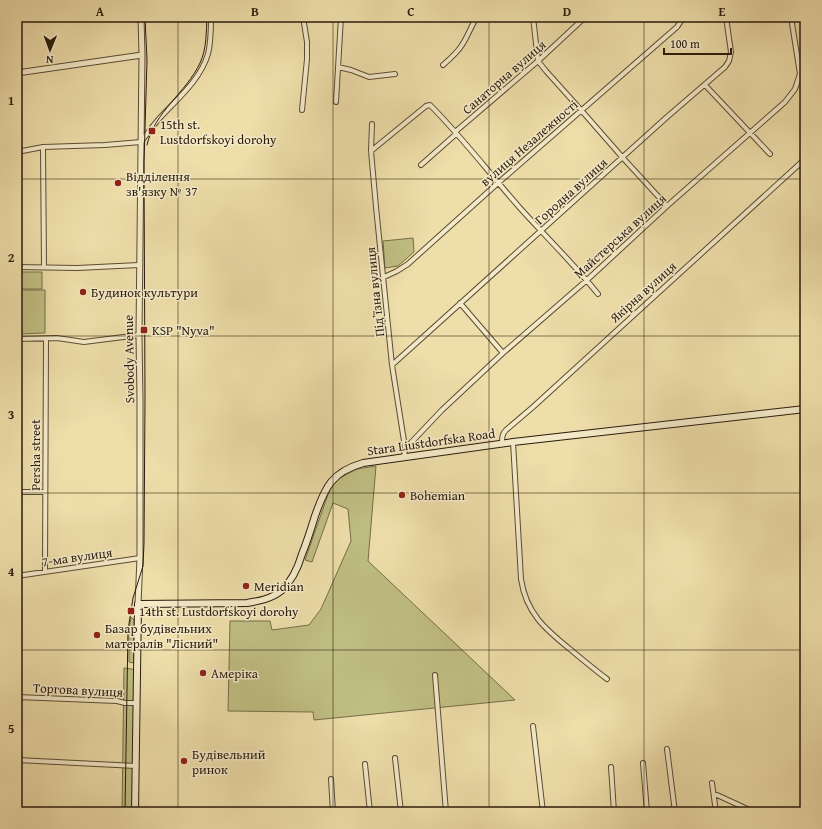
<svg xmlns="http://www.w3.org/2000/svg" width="822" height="829" font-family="'Gentium Book Plus',serif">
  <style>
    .green { fill: #c0bf83; stroke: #756d48 }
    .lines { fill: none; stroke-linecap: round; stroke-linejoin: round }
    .minor-casing { stroke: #5b4c34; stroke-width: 6 }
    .tertiary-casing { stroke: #5b4c34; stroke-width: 7 }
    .secondary-casing { stroke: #2a1b0d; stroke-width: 8 }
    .minor { stroke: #f4eac8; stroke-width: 4 }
    .tertiary { stroke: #f4eac8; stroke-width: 5 }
    .secondary { stroke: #f4eac8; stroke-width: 6 }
    .tram { stroke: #2a1b0d; stroke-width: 1 }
    .grid { fill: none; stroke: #2a1b0d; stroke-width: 1; stroke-opacity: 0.55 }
    .poi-dot { fill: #8f2418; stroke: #f4eac8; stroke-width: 1.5 }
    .labels { text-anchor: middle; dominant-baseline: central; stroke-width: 3; stroke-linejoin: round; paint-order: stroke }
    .street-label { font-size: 13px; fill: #2a1b0d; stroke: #f4eac8 }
    .poi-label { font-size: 13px; fill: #2a1b0d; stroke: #f4eac8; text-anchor: start }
    .neatline { fill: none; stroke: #2a1b0d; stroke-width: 1.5 }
    .grid-label { font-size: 13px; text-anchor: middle; font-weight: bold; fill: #2a1b0d }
  </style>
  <rect width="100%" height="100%" fill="#eedeaa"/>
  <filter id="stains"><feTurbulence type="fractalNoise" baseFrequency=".005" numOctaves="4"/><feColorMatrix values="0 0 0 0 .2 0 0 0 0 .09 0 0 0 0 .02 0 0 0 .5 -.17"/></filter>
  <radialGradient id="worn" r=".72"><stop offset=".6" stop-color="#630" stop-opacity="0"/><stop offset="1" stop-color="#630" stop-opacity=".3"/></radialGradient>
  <path class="green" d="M413,238l1,14 -16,14 -13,2 -2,-27z
    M17,272h25v17h-25z
    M17,290h28v43l-28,1z
    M376,466l-8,95 147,139 -201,20 -1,-8 -85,-1 2,-90h40l2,9 37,-5 12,-16 30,-68 -3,-32 -15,-6 -21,59 -7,-2 26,-74 10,-9 16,-8z
    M131,617l3,3v41l-1,2 -4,-1v-32z
    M124,668l8,1 2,1 -1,142h-11z"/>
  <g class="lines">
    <defs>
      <path id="minor" d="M533,17l5,44 8,10 35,39 42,48 44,48
        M443,65c7,-6 14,-12 19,-20 6,-9 9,-19 15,-28
        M338,67l13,3 18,7 26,-3
        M705,85l65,69
        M336,102l5,-85
        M302,110l5,-51v-17l-4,-25
        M372,124l-1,27 5,56 16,158 12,76 1,8 -1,8
        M455,132l83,-71 44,-41 11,-3
        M43,147l1,120
        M371,151l55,-45 4,-1c32,32 60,69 90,103 26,29 54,56 78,86
        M17,152l26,-5 62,-2 36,-3c5,-7 11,-15 17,-22 18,-20 42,-39 50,-66 3,-12 3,-25 3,-37
        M421,165l35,-31
        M17,267l60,1 62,-3
        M384,277l13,-6 11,-7 90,-81 179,-156 4,-6v-4
        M460,303l43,50
        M17,339l40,-1 27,4 55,-7
        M392,365l275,-248 58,-50 4,-6 2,-9 -5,-35
        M513,442l8,137c5,34 24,50 50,71 12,10 24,20 36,29
        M502,444c0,-6 0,-10 4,-14l27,-23 272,-248
        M405,449l37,-39 61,-57 84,-73 80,-74 118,-104 10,-13 5,-15 -9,-57
        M17,492h28
        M45,571l1,-232
        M17,576l123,-18
        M435,675l11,137
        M17,697l100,4 8,2h12
        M533,726l10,86
        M667,749l8,63
        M395,758l6,54
        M17,760l119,6
        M643,763l4,49
        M365,764l5,48
        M611,767l3,45
        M331,779l2,33
        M712,783l4,29
        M714,795h3l37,17"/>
      <path id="tertiary" d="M17,73l125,-18
        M138,604l2,-46v-158l-1,-65 3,-280 -1,-38"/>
      <path id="secondary" d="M135,812l3,-208 109,-1c12,-2 24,-4 34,-12 11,-10 17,-23 21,-37 5,-12 9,-25 13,-38 10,-29 17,-44 48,-53l150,-21 292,-33"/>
    </defs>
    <use href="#minor" class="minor-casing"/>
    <use href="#tertiary" class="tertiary-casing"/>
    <use href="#secondary" class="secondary-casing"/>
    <use href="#minor" class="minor"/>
    <use href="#tertiary" class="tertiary"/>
    <use href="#secondary" class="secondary"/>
    <path class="tram" d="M147,145c7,-33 39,-52 53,-82 7,-15 6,-31 7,-46
      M125,812l3,-182 5,-32 10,-32 1,-23 1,-144 -1,-236 3,-103 -2,-43"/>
  </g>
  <path class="grid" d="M178,17v795M333,17v795M489,17v795M644,17v795M17,179h788M17,336h788M17,493h788M17,650h788"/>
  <g class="poi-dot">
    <rect x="148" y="127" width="8" height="8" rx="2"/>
    <circle cx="118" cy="183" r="4"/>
    <circle cx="83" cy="292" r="4"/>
    <rect x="140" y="326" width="8" height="8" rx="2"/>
    <circle cx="402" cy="495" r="4"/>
    <circle cx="246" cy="586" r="4"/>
    <rect x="127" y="607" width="8" height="8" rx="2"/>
    <circle cx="97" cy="635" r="4"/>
    <circle cx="203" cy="673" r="4"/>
    <circle cx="184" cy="761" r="4"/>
  </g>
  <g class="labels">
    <g class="street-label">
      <text transform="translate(504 77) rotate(-41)">Санаторна вулиця</text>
      <text transform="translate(529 143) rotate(-41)">вулиця Незалежності</text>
      <text transform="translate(571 191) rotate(-42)">Городна вулиця</text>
      <text transform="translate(620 236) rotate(-42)">Майстерська вулиця</text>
      <text transform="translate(375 292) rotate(-96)">Підʼїзна вулиця</text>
      <text transform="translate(643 292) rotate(-42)">Якірна вулиця</text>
      <text transform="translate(129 359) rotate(-91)">Svobody Avenue</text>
      <text transform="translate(431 442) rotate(-8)">Stara Liustdorfska Road</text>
      <text transform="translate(35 455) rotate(-90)">Persha street</text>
      <text transform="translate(77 557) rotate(-8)">7-ма вулиця</text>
      <text transform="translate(78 690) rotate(3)">Торгова вулиця</text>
    </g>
    <g class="poi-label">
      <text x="160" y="124">15th st.<tspan x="160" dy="15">Lustdorfskoyi dorohy</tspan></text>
      <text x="126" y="176">Відділення<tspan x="126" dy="15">зв'язку № 37</tspan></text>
      <text x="91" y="292">Будинок культури</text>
      <text x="152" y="330">KSP "Nyva"</text>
      <text x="410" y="495">Bohemian</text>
      <text x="254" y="586">Meridian</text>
      <text x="139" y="611">14th st. Lustdorfskoyi dorohy</text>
      <text x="105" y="628">Базар будівельних<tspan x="105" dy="15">матералів "Лісний"</tspan></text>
      <text x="211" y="673">Амеріка</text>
      <text x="192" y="754">Будівельний<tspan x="192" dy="15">ринок</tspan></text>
    </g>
  </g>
  <rect width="822" height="829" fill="none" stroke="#eedeaa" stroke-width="44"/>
  <g transform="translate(50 50) rotate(181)" stroke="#f4eac8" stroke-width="3" paint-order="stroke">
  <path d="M0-3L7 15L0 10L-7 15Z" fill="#2a1b0d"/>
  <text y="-6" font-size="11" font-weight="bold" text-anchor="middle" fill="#2a1b0d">N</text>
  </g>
  <path d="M664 48v6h67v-6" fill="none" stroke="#2a1b0d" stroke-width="2"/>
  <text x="670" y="48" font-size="12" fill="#2a1b0d" stroke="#f4eac8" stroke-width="3" paint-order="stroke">100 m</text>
  <rect x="22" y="22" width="778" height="785" class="neatline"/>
  <g class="grid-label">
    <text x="100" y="16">A</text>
    <text x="255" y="16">B</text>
    <text x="411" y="16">C</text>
    <text x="567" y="16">D</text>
    <text x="722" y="16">E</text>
    <text x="11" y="105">1</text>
    <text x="11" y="262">2</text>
    <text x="11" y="419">3</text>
    <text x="11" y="576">4</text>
    <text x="11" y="733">5</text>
  </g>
  <rect width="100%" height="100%" filter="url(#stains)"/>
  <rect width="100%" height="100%" fill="url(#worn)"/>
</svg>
